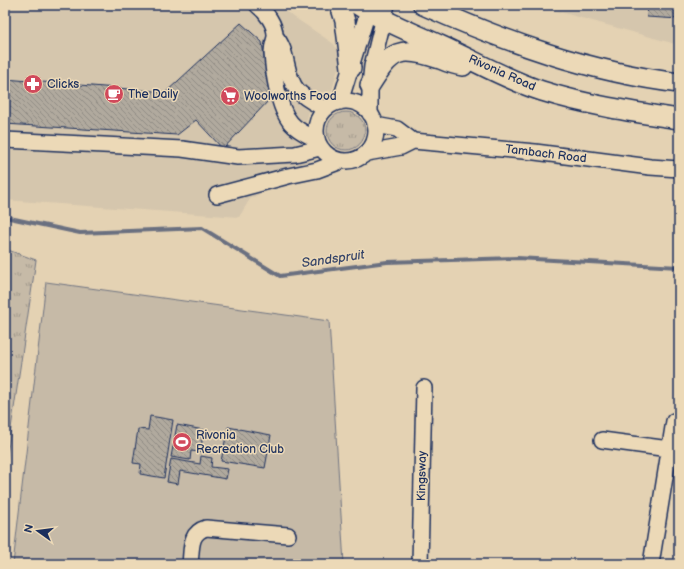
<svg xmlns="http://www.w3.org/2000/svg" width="684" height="569" font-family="'Balsamiq Sans',sans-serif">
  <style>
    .built { fill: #d5c6ad }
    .grass { fill: url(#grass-tufts); stroke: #707482 }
    .pitch { fill: #c6baa7; stroke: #707482 }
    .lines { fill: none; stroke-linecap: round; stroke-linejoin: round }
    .stream { stroke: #6a6f80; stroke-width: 4 }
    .building { fill: url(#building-back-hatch); stroke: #1b2f5e }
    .minor-casing { stroke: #1b2f5e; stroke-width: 18 }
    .major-casing { stroke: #1b2f5e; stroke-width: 22 }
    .minor { stroke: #ecd9b7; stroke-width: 15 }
    .major { stroke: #ecd9b7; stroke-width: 19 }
    .labels { text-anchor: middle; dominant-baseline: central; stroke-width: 3; stroke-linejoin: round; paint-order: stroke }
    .street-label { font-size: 12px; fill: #1b2f5e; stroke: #ecd9b7 }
    .poi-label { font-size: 12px; fill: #1b2f5e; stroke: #ecd9b7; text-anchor: start }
    .water-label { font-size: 13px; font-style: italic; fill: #354469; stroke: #ecd9b7 }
  </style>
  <defs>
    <pattern id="grass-tufts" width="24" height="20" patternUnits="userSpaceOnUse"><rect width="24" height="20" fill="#c6baa7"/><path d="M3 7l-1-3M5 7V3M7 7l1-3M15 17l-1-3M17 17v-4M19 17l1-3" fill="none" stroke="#a0988b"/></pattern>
    <pattern id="building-back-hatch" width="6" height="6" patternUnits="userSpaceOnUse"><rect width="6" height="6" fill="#b1aa9e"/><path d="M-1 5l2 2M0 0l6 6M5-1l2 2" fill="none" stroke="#8f8b84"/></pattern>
  </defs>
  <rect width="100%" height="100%" fill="#e4d2b3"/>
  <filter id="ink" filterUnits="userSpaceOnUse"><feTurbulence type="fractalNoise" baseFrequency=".025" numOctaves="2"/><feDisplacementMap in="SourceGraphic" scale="8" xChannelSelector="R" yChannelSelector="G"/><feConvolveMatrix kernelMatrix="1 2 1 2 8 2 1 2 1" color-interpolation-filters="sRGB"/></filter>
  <g filter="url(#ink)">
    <path class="built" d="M5,5h271l58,39 7,14 -9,32 -18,4 -11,39 11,23 -19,19 -45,24 -11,18 -234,-17z
      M542,5h137v40l-126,-35z"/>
    <path class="grass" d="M327 131a19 19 0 1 1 38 0a19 19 0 1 1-38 0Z
      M5,249l31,11 -31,209z"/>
    <path class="pitch" d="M46,282l283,39 15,243h-331z"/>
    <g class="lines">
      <path class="stream" d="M5,217l75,16 122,-5 78,48 107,-14 130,-4 162,9"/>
    </g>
    <path class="building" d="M648,5h31v14l-32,-2z
      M241,23l21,19 8,57 -47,50 -27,-29 -19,15 -172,-11v-45l161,13z
      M150,416l23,4 -9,58 -24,-4 1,-10 -8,-1 5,-34 10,1z
      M177,425l27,5 -4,22 -9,-1 -1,9 -19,-3z
      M228,427l43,8 -6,33 -44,-7z
      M201,456l11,2 -1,9 17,2 -2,10 -46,-8 -2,13 -11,-2 4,-23 29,5z"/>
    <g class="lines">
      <defs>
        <path id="minor" d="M257,5c9,7 19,20 18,32 -1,5 -3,9 -3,15 1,20 6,56 19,71 7,8 17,12 26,17
          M275,36c14,15 9,38 22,54 7,8 19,14 28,19
          M316 131a30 30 0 1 1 60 0a30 30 0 1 1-60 0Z
          M340,102l30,-97
          M370,114v-29l2,-19 15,-61
          M375,125l22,4 16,12
          M5,140l177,9 56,8 57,-3 25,-6
          M367,153l34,-6 12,-6 122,11 115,15 29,2
          M217,195l71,-19 29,-6 24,-9
          M602,440l67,9
          M190,564c2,-15 -1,-31 16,-36l82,7
          M420,564l4,-176
          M651,564l23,-143"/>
        <path id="major" d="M340,5l5,16 6,47
          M358,5c26,17 56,28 84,41 33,15 65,34 100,45 44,14 91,21 137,28
          M423,5c83,37 166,67 256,78
          M370,85c22,-35 29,-40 70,-26 7,3 15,6 23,7"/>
      </defs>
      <use href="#minor" class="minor-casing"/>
      <use href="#major" class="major-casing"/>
      <use href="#minor" class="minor"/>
      <use href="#major" class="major"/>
    </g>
  </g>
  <defs>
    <symbol id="pharmacy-disc" viewBox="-11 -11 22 22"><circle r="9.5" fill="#d1495b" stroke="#ecd9b7"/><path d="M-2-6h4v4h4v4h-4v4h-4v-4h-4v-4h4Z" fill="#fff"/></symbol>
    <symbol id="cafe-disc" viewBox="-11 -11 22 22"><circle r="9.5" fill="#d1495b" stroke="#ecd9b7"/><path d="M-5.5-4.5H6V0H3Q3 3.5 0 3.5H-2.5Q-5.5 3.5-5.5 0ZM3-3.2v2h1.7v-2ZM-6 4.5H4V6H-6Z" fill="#fff"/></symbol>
    <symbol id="supermarket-disc" viewBox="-11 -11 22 22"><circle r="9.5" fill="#d1495b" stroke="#ecd9b7"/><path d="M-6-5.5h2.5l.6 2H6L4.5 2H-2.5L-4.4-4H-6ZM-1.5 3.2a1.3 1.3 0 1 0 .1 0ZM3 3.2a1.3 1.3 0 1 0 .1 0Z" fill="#fff"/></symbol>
    <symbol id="stadium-disc" viewBox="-11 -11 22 22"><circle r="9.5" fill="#d1495b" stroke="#ecd9b7"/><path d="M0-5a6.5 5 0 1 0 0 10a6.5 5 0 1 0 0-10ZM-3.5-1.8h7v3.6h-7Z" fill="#fff"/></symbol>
  </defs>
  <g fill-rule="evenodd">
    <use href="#pharmacy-disc" x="22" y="73" width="22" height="22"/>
    <use href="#cafe-disc" x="103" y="83" width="22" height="22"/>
    <use href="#supermarket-disc" x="219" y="85" width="22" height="22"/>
    <use href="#stadium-disc" x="171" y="431" width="22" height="22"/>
  </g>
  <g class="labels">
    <g class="street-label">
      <text transform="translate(502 73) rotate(24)">Rivonia Road</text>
      <text transform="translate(546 154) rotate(7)">Tambach Road</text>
      <text transform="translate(422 476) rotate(-89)">Kingsway</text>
    </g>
    <g class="poi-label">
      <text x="47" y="84">Clicks</text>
      <text x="128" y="94">The Daily</text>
      <text x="244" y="96">Woolworths Food</text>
      <text x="196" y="435">Rivonia<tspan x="196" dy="14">Recreation Club</tspan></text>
    </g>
    <g class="water-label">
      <text transform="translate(333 259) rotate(-8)">Sandspruit</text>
    </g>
  </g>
  <rect width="684" height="569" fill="none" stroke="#ecd9b7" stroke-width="20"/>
  <rect x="10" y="10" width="664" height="549" fill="none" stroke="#1b2f5e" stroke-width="1.5" filter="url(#ink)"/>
  <g transform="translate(38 531) rotate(284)" stroke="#ecd9b7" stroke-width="3" paint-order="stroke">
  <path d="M0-3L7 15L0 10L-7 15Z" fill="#1b2f5e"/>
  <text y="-6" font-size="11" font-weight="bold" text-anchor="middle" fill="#1b2f5e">N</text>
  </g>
</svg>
